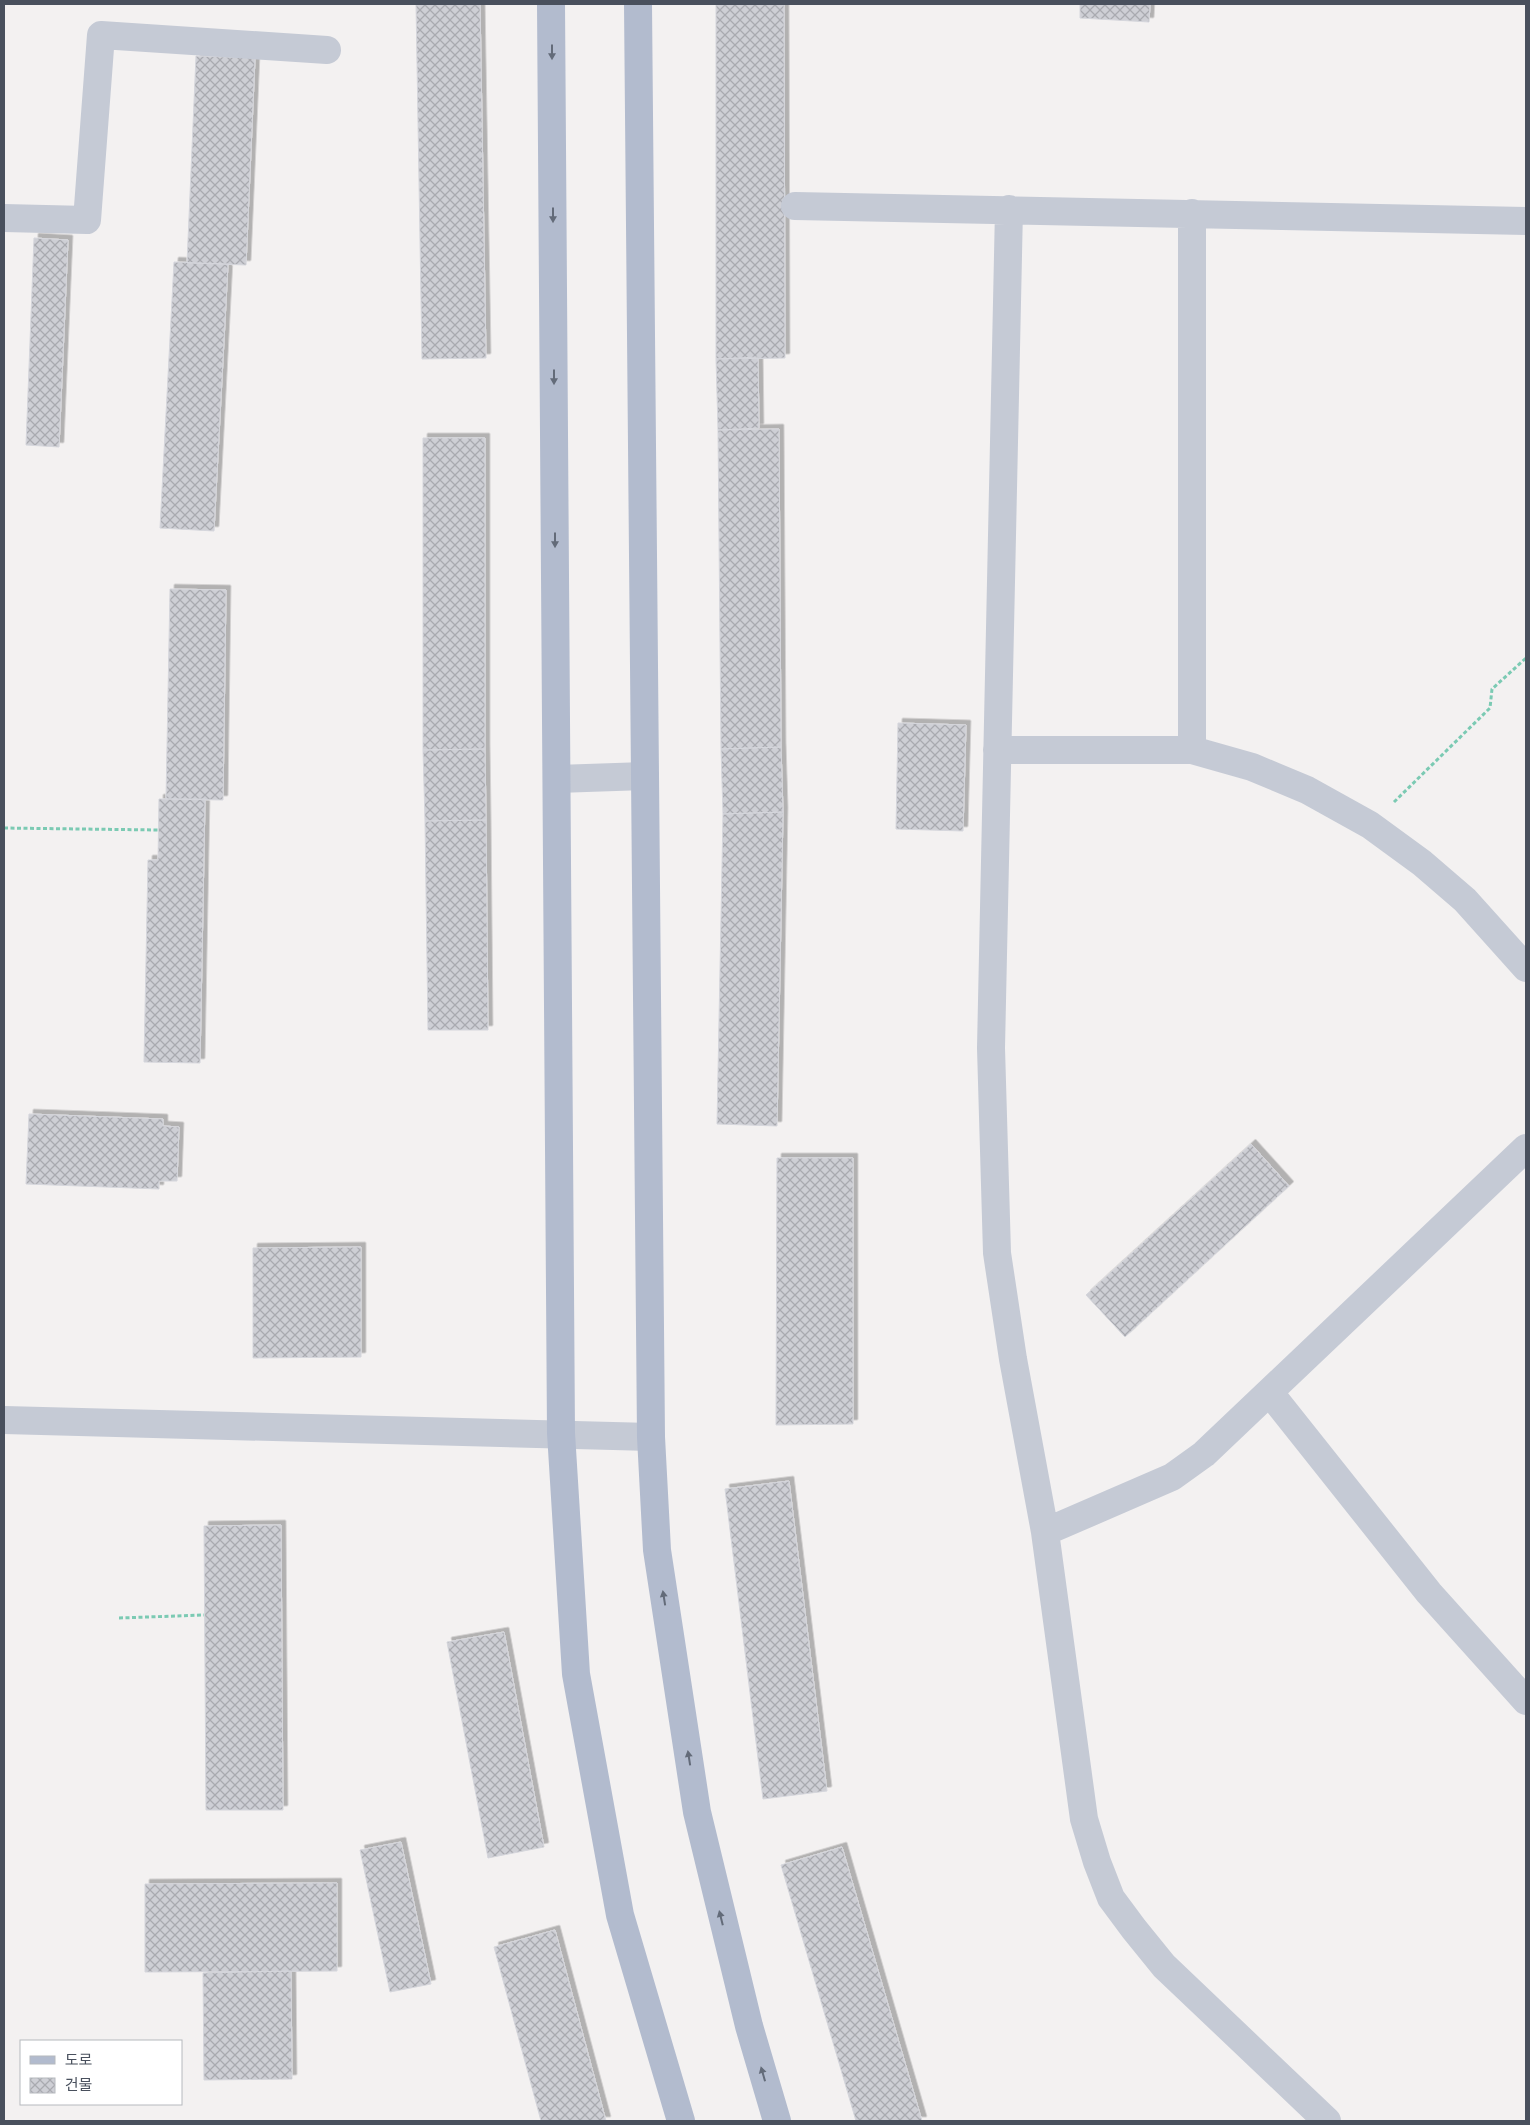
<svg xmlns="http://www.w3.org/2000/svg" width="1530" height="2125" font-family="Overpass,'Noto Sans KR',sans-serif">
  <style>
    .building { fill: url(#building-cross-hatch); stroke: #d5d6dc; filter: url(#shadow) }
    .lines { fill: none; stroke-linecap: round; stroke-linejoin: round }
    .path { stroke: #7bcab3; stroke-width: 3; stroke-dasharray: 4 2.5; stroke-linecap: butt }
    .minor { stroke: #c5cad5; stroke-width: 28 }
    .major { stroke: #b2bbce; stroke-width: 28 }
    .oneway { fill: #636b79 }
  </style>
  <defs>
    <pattern id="building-cross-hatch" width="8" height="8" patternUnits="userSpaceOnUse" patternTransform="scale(1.25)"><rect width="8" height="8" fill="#cecfd5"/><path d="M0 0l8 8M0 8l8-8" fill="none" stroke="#a9aab0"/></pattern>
    <filter id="shadow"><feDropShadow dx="4.5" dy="-4.5" stdDeviation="0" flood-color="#0004"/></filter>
  </defs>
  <rect width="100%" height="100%" fill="#f3f1f1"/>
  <path class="building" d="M416,4h64l6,354 -64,1z
    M716,4h68l1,354 -69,1z
    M1068,4h82l-1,18 -69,-4v-14z
    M196,56l59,2 -9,207 -59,-2z
    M34,238l34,2 -9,207 -33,-2z
    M174,262l54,2 -14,267 -54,-3z
    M758,357l1,71 -41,2 -2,-71z
    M779,429l2,318 -60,2 -3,-319z
    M423,438h62v311l-62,1z
    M170,589l56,1 -3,210 -57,-1z
    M898,723l68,2 -3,106 -67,-2z
    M781,747l2,65 -60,2 -2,-65z
    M485,749l1,71 -61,1 -2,-71z
    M159,799h46l-5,264 -56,-1 4,-202h10z
    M783,812l-6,314 -60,-2 6,-310z
    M486,820l2,210h-60l-3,-209z
    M29,1114l134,5v7l16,1 -2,54h-18v8l-133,-5z
    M1251,1144l38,42 -164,151 -39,-42z
    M777,1158h76v266l-77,1z
    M361,1247v110l-108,1v-110z
    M789,1481l38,310 -64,8 -38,-310z
    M281,1525l2,285h-77l-2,-284z
    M504,1632l40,215 -56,11 -41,-216z
    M401,1842l30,142 -41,8 -30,-142z
    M842,1847l80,274h-66l-75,-256z
    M337,1883v88l-192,1v-88z
    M555,1930l51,191h-65l-47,-174z
    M291,1971l1,108 -88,1 -1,-107z"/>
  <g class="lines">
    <path class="path" d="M1394,802l96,-94 2,-19 34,-31
      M4,828l155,2
      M119,1618l85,-3"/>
    <path class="minor" d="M795,206l731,15
      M1009,209l-18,839 6,205 16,106 32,173 39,287 13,43 14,36 23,31 30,37 163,155
      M4,218l83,2 14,-185 226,15
      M997,750h195l60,17 55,23 63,35 52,38 43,37 61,68
      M1192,750v-537
      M557,779l88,-3
      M1270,1393l159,200 97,108
      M4,1420l647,17
      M1045,1532l127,-55 32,-23 322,-306"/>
    <path class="major" d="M551,4l10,1429 15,241 44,241 61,206
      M638,4l13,1433 6,113 40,262 52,214 28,95"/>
  </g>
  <defs><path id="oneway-solid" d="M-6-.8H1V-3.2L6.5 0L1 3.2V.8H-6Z" transform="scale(1.25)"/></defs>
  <g class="oneway">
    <use href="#oneway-solid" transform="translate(552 52) rotate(90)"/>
    <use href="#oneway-solid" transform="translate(553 215) rotate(90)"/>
    <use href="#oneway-solid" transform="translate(554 377) rotate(90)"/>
    <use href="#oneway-solid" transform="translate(555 540) rotate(90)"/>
    <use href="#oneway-solid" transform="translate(664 1598) rotate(-99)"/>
    <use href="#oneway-solid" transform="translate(689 1758) rotate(-99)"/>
    <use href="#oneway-solid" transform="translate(721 1918) rotate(-104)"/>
    <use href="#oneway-solid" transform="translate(763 2074) rotate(-106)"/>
  </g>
  <rect width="1530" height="2125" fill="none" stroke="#49505d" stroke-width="10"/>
  <rect x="20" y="2040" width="162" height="65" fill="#ffffff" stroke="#b6b9be"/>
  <rect x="30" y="2056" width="25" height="8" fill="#b2bbce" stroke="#b6b9be"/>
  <text x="65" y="2065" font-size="15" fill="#49505d">도로</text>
  <rect x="30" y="2078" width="25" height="15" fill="url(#building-cross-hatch)" stroke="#b6b9be"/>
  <text x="65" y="2090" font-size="15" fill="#49505d">건물</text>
</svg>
